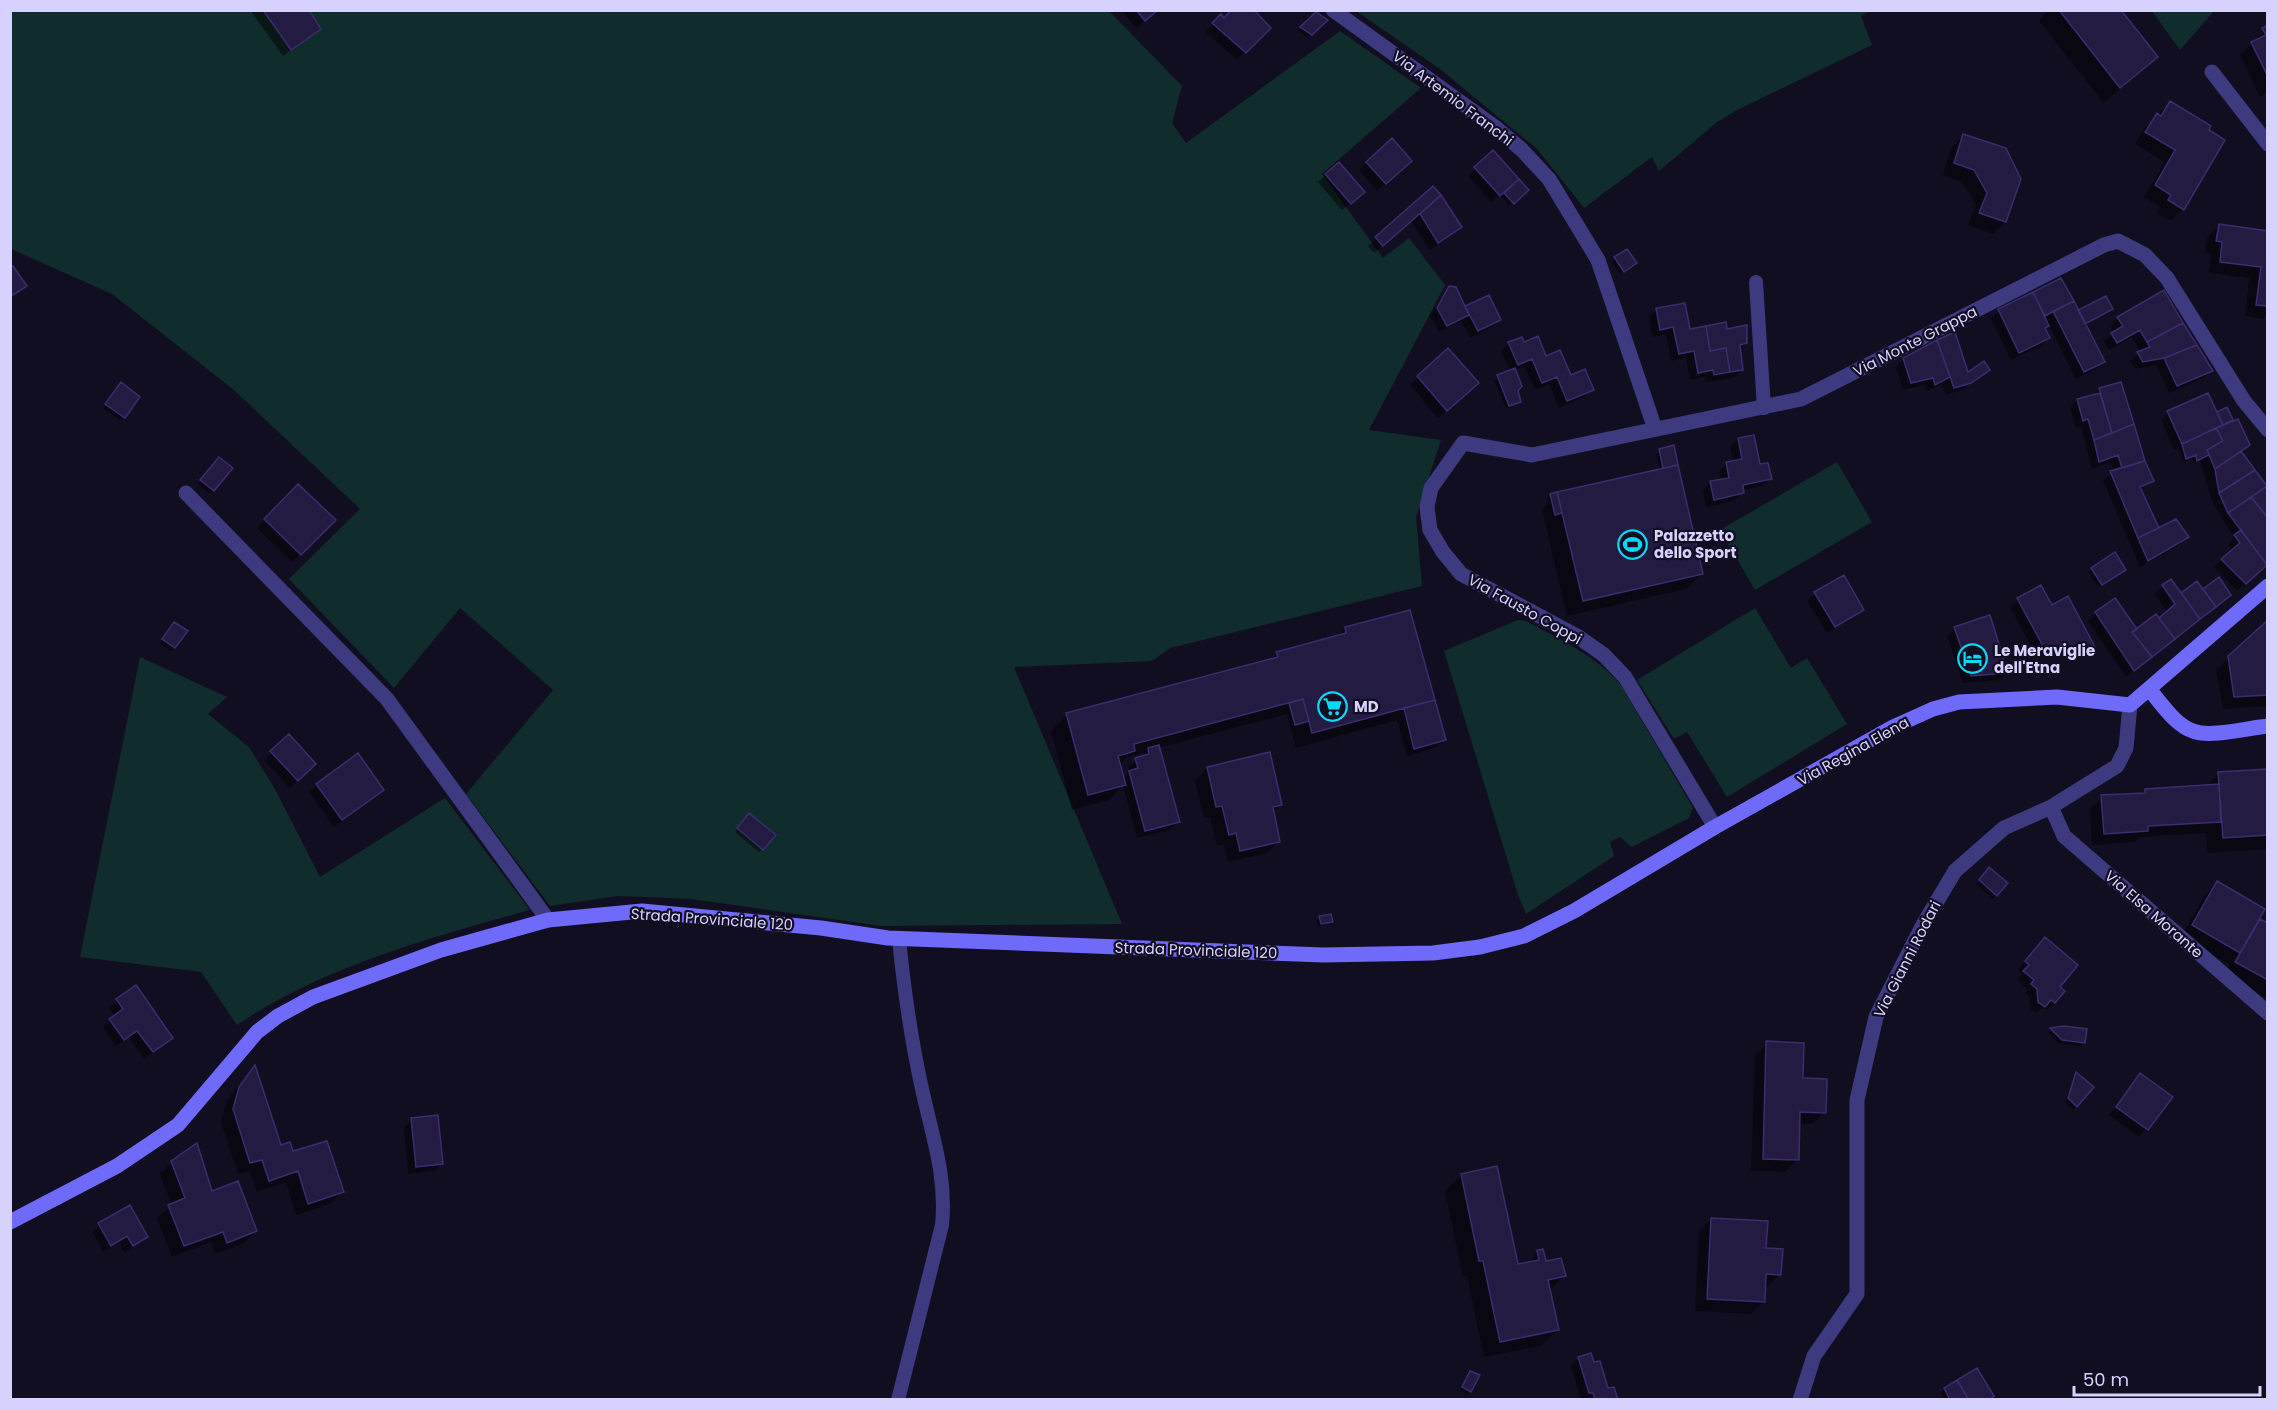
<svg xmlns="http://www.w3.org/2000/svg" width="2278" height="1410" font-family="Poppins,sans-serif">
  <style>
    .green { fill: #112c2c }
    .shadow { fill: #0007; fill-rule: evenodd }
    .building { fill: #241b43; stroke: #3b2d6e; stroke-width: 1.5 }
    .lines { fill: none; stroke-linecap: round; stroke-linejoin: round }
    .lane { stroke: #3e3a80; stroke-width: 14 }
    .street { stroke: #3e3a80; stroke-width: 15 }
    .secondary { stroke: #706afb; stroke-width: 15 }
    .labels { text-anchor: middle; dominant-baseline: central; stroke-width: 4.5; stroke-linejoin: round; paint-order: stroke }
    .street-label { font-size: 15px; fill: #d7d1fe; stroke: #120e22 }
    .poi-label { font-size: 15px; font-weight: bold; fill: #d7d1fe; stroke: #120e22; text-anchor: start }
  </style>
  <rect width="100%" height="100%" fill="#120e22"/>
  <path class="green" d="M11,11h1098l73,75 -10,37 14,20 154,-112 81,57 -99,86 61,84 26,-20 36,47 -76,145 72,10 -25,77 6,69 -252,62 -18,13 -138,6 108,257 -241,2 -190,-27 -74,-3 -67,10 -84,-112 87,-104 -93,-82 -66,80 -105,-109 71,-70 -126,-119 -122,-96 -101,-45z
    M1356,11h514l-9,5 11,29 -135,65 -21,13 -57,48 -7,-14 -68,51 -47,-59 -97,-80z
    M2152,11h62l-34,39z
    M1837,462l35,60 -117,68 -35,-60z
    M1755,608l36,60 16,-10 40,66 -120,73 -40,-65 -13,7 -37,-59z
    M1518,620l8,1c35,19 69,34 95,64l72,123 -4,10 -57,29 -12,-10 -10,5 4,14 -88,58 -8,-19 -74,-244z
    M140,657l87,40 -19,17 41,33 26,42 45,88 125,-79 85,112c-100,28 -206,56 -293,115l-36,-53 -121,-15z"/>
  <path class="shadow" d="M250,10h57l12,18 -36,28z
    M1122,10h36l-22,18z
    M2044,10h75l37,47 -52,46 -65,-82 7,-8z
    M1316,14l9,6 -18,17 -9,-6z
    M1221,16l3,4 45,8 -32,32 -31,-28z
    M2268,27v71l-2,-4 -6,3 -20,-42z
    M2170,103l13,106 -12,12 -14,-8 4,-6 -17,-10 21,-35 -30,-18 10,-17z
    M1963,136l57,43 -15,43 -12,12 -25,-9 8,-20 -14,-23 -19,-7 8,-27z
    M1493,152l34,38 -18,16 -9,-11 -9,7 -23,-26z
    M1367,163l36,6 -26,22 -18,-21z
    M1326,175l29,24 -13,11 -24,-28z
    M1433,188l27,39 -30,23 -19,-29 -37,32 -6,-7z
    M2219,226l49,6v82l-5,5 -18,-3 4,-38 -40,-5 2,-20h-6l2,-15z
    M1615,258l17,8 -12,8 -8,-12z
    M2061,280l17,33 33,-4 -27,16 19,36 -7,8 -20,10 -27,-54 -5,4 4,9 -7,8 -30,14 -20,-42 8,-7z
    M1450,288l15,20 23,-11 12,23 -8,7 -22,11 -9,-17 -22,11 -9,-16z
    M2164,292l47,78 -7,8 -35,15 -13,-28 -21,4 -5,-8 11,-9 -9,-15 -23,13 -5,-9 10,-9 -3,-6 7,-8z
    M1657,309l32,21 37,1 20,12 -7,7 3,20 -8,8 -28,4 -1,-5 -15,3 -4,-22 -15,3 -5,-27 -14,3 -3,-20z
    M1954,334l13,40 21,-4 -27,20 -15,5 -4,-11 -15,7 -2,-6 -22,5 -7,-23 8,-8z
    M1523,343l47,34 22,13 -8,7 -25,11 -10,-24 -14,6 -11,-24 -10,4 5,31 -13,8 -12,-29 16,-8 -9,-21 8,-7z
    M1448,351l21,40 -31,27 -28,-33z
    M118,388l20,9 -18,23 -17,-12z
    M2100,389l52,92 -12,9 18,40 29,7 -8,8 -39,22 -37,-87 11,-8 -4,-10 -18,7 -11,-43 -5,2 -6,-20 7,-8 16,-4z
    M2168,413h50l13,7 -5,5 22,20 -8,8 28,34v77l-31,27 -23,-24 18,-16 -4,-7 6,-6 -22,-37 -12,-41 -6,3 -2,-5 -9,4 -4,-14 -5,2 -13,-30z
    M1753,436l6,30 11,12 -8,8 -20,4 -7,11 -29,6 -3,-17 8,-7 10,-2 -2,-10 8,-7 6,-2 -3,-15 8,-8z
    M1673,447l29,126 -16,16 -119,27 -25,-106 6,-7 -1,-4 4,-4 109,-25 -4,-16z
    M215,462l16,6 -21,26 -12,-10z
    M298,486l35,34 -41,42 -35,-34z
    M2114,554l7,19 -23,14 -10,-15z
    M2218,579l8,19 -100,79 -38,-56 8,-8 40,18 22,-11 9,-8 -12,-18 8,-8 18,9 22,-4z
    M1815,593l47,17 -8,7 -27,16 -20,-32z
    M2067,598l27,49 -8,7 -50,1 -26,-48 8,-7 33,7z
    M2268,622v84l-45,3 -7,-39z
    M171,627l15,4 -15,20 -11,-8z
    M1955,628l52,45 -8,7 -36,3 -16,-47z
    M1345,629l99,111 -7,7 -30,9 -10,-36 -101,28 -9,-34 -129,34 20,74 -8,8 -33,8 -14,-53 -14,15 -37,10 -21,-79 16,-16 202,-54 8,-8 61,-16zM1147,752l-19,15 2,5 -7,7 -4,-14 8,-8z
    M289,736l25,28 -24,24 -26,-28z
    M1269,754l11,51 -8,8 7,28 -12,12 -39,9 -4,-17 -7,1 -7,-29 -6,1 -9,-38 12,-12z
    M357,755l25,35 -48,37 -25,-35z
    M2268,771v78l-61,4 -1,-20 -66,4 -5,5 -43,3 -2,-36 12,-12 39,-3 5,-4 60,-4 13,-12z
    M746,819l16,30 -3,3 -24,-20z
    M1990,869l16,14 -13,16 -17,-15z
    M2217,883l51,42v74l-44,-25 6,-9 -49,-28 24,-42z
    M1320,917l11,4 -13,6 -2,-6z
    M2045,939l13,48 -4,15 -7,8 -4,-3 -7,6 -5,-4 -2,-13 -4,-4 3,-3 -11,-9 5,-6 -4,-4z
    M136,987l35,50 -27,22 -15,-22 -13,9 -13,-19 12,-10 -6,-9z
    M2064,1027l20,16 -3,3 -23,-3 -10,-11z
    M1767,1043l34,37 23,32 -11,12h-14l-2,36 -12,12 -34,-1 4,-116z
    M254,1068l26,79 12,6 50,39 -12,12 -34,11 -10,-33 -29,10 -7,-21 -12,3 -17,-52 6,-22z
    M2076,1074l16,13 -19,23 -8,-8z
    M2140,1075l31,22 -32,40 -30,-22z
    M411,1120l31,44 -8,7 -26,3 -4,-47z
    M172,1162l39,31 45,38 -12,12 -29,11 -4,-12 -39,15 -15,-39 15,-13 -12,-31z
    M1461,1175l56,91 8,-1 13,-13 6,10 20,14 -15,15 8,39 -16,16 -57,11 -17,-81 -4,1 -18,-86z
    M1711,1219l54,31 15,24 -12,12h-4l-1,16 -12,12 -56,-3 4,-80z
    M99,1225l47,12 -22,16 -5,-10 -16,9 -11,-20z
    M1579,1358l28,32 9,10h-35l-10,-34z
    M1977,1370l12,30h-44l-4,-7 3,-4z
    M1470,1373v18l-3,3 -7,-4z"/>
  <path class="building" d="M263,10h46l12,19 -30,21z
    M1136,10h22l-13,11z
    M1231,10h23l17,18 -25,25 -34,-30 9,-9 3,4z
    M2059,10h62l37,47 -38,31z
    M1316,12l12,8 -16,15 -12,-8z
    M2268,25v52l-17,-35 15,-7 -4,-7z
    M2170,101l41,25 -2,4 16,10 -41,70 -16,-10 3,-5 -16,-10 20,-35 -30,-18 12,-19 4,3z
    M1963,134l43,14 15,31 -15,43 -27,-9 8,-20 -13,-23 -20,-7z
    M1392,138l20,23 -26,23 -20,-22z
    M1493,150l26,29 -19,17 -26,-29z
    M1339,162l26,30 -14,12 -26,-30z
    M1519,179l10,11 -15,14 -10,-11z
    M1433,186l8,9 -58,51 -8,-9z
    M1441,195l21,32 -24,16 -18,-29z
    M2219,224l49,7v75l-12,-1 5,-38 -41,-5 2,-20 -6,-1z
    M1627,249l10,14 -13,9 -10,-15z
    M13,266l14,20 -14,9 -3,-4v-24z
    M2061,278l13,23 -29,15 -12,-24z
    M1449,286l7,1 13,28 -22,11 -10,-18z
    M2164,290l19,33 -36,19 -7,-12 -23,13 -6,-10 12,-7 -6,-9z
    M2033,292l16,34 -4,2 5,10 -31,15 -21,-44z
    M1489,295l12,25 -23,11 -13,-25z
    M2106,296l7,13 -28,15 -7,-14z
    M2074,301l31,61 -21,10 -31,-61z
    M1685,303l5,26 16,-3 4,25 16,-3 4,24 -16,3 -1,-5 -15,3 -4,-22 -15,3 -6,-27 -13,3 -4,-22z
    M1726,322l1,7 20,-4v18l-7,2 3,25 -13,2 -4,-24 -16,3 -4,-25z
    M2183,323l14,22 -33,13 -21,4 -6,-10 13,-5 -3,-5z
    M1955,332l13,40 16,-11 6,9 -19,13 -17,5 -17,-48z
    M1538,336l8,20 14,-6 11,25 14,-6 9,21 -27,11 -10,-24 -15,6 -10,-24 -14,6 -10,-23 14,-5 2,5z
    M1937,340l13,37 -15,8 -2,-7 -22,5 -8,-25z
    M2197,345l16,26 -36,15 -13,-28z
    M1448,348l31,35 -32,28 -30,-35z
    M1515,368l7,18 -4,5 3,11 -12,4 -12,-31z
    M121,382l19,15 -15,21 -20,-14z
    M2121,382l13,42 -22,9 -13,-45z
    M2100,393l12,40 -18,7 -6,-21 -5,2 -6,-22z
    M2208,393l15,32 -41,19 -15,-33z
    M2227,407l6,13 -10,5 -6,-13z
    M2238,419l12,26 -35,24 -8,-19 16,-9 -7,-13z
    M2134,424l11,37 -23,7 -4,-13 -19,7 -5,-22z
    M2216,428l7,13 -16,9 2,5 -12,6 -1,-6 -10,4 -4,-15z
    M1754,435l6,29 8,-1 4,16 -29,6 1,8 -30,7 -4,-19 19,-3 -3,-16 16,-3 -4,-21z
    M1674,445l4,20 -15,3 -4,-19z
    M2241,451l14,19 -36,23 -4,-24z
    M219,457l14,11 -19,23 -14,-11z
    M2145,461l9,20 -14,6 19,41 -21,10 -28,-67z
    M1678,465l25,109 -120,27 -26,-109z
    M2255,470l12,16 -39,27 -9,-20z
    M298,484l38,36 -35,35 -37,-36z
    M2267,486h1v32l-17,-21z
    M1557,492l5,21 -7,2 -5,-21z
    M2251,497l17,21 -1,47 -39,-52z
    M2176,519l13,18 -41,24 -10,-23z
    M2241,530l26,35 -21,19 -25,-25 19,-16 -6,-8z
    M2115,552l11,18 -24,15 -11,-17z
    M1844,575l20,35 -29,17 -21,-35z
    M2219,577l12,18 -15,12 -13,-18z
    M2171,579l29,40 -25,20 -16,-21 16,-14 -13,-19z
    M2197,581l19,26 -16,12 -19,-26z
    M2041,585l11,20 16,-9 27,51 -51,1 -27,-50z
    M2115,598l22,31 -5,3 20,25 -18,14 -39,-59z
    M1410,610l25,90 -123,33 -9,-34 -169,45 1,7 -17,5 8,29 -38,10 -22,-82 212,-56 -2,-5 70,-19 -1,-6z
    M2156,614l19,25 -23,18 -20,-25z
    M1990,615l18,58 -37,3 -17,-49z
    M2268,620v75l-34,2 -6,-41z
    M174,622l14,9 -13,17 -13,-9z
    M1303,699l6,22 -14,4 -6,-22z
    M1435,700l11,40 -32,9 -10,-41z
    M289,734l27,30 -18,17 -28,-30z
    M1159,745l21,77 -35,9 -16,-60 9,-3 -3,-10 14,-4 -1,-6z
    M1270,752l12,53 -9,2 7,35 -40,9 -4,-18 -7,2 -7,-29 -6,1 -9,-40z
    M358,753l26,37 -42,30 -26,-36z
    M2268,769v66l-45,3 -5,-66z
    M2219,784l2,38 -73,4v5l-44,3 -3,-39 44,-2v-4z
    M749,813l27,22 -13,15 -26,-22z
    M1989,867l19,16 -11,13 -18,-16z
    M2217,881l48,28 -25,44 -48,-28z
    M1331,914l2,8 -12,2 -2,-8z
    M2260,919l8,4v57l-33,-18z
    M2045,937l33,28 -18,22 5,4 -10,12 -4,-3 -6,7 -7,-5 -1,-13 -6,-5 3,-4 -11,-9 6,-6 -4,-4z
    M136,985l37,53 -20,14 -16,-21 -13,9 -15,-21 14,-10 -7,-10z
    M2064,1026l23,3 -2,14 -23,-3 -12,-12z
    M1766,1041l38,2 -1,35 24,1 -1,34 -26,-1 -1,48 -36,-1z
    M255,1065l26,80 9,-3 3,9 34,-10 17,51 -36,12 -10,-33 -29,10 -7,-21 -12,3 -17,-54 6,-22z
    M2076,1072l18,15 -17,20 -9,-9z
    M2140,1073l33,24 -25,33 -32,-23z
    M438,1115l5,49 -27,3 -5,-49z
    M197,1143l15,48 26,-10 19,50 -30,12 -4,-11 -39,14 -16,-41 17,-7 -14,-37z
    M1497,1166l21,98 21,-4 -2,-10 6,-1 3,12 15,-3 5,18 -18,4 11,50 -59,12 -17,-81h-4l-18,-87z
    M130,1205l18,32 -15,9 -6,-10 -16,10 -13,-23z
    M1711,1218l57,3 -2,27 17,1 -2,26 -15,-1 -1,28 -58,-3z
    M1591,1353l3,9 6,-1 8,27 6,-1 4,13h-23l-2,-7h-4l-11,-36z
    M1977,1368l17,28 -5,4h-20l-12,-20z
    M1470,1371l10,4 -9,17 -9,-5z
    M1957,1380l12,20h-19l-6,-12z"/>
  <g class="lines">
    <path class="lane" d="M1756,282l8,126
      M898,1400l44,-175c5,-48 -10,-90 -20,-136 -11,-50 -18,-100 -23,-150"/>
    <path class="street" d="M1333,10l162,117 27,23 27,29 49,81 57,169
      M2212,72l56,72
      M186,493l201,206 161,221
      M2051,807l13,29 204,177
      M1715,827l-90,-150 -21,-22 -27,-19 -116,-62 -18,-22 -13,-22 -3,-23 4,-19 32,-45 69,12 269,-56 303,-154 14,-4 27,14 22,23 77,123 24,29
      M1800,1400l14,-44 43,-62v-194l19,-83 48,-94 31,-52 49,-43 47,-21 66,-41 9,-18 4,-43"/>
    <path class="secondary" d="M2149,689c12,14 26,36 44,42 17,7 55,-3 75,-5
      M10,1222l107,-56 61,-41 79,-93 21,-16 35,-19 128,-47 107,-30 94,-9 179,17 67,10 435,17 110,-2 47,-6 44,-11 50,-25 141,-84 178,-100 40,-18 26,-7 98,-5 73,8 138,-119"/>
  </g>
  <defs>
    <symbol id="stadium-ring" viewBox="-11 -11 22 22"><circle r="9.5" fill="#120e22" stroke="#06d9f5" stroke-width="1.5"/><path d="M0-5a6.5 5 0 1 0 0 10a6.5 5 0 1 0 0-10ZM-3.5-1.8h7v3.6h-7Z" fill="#06d9f5"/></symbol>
    <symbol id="hotel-ring" viewBox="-11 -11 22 22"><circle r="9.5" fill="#120e22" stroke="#06d9f5" stroke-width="1.5"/><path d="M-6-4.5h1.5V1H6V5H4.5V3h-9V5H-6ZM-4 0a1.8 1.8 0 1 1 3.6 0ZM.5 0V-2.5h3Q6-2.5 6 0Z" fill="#06d9f5"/></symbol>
    <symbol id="supermarket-ring" viewBox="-11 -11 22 22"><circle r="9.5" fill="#120e22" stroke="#06d9f5" stroke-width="1.5"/><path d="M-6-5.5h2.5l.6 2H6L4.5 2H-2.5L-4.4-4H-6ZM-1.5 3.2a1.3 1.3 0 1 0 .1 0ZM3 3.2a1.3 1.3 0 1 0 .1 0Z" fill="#06d9f5"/></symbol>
  </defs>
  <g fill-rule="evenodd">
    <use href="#stadium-ring" x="1616" y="528" width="33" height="33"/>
    <use href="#hotel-ring" x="1956" y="642" width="33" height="33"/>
    <use href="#supermarket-ring" x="1316" y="690" width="33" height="33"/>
  </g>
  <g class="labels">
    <g class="street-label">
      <text transform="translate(1453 98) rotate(37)">Via Artemio Franchi</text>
      <text transform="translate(1915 341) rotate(-27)">Via Monte Grappa</text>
      <text transform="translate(1525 609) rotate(29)">Via Fausto Coppi</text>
      <text transform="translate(1853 751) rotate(-29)">Via Regina Elena</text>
      <text transform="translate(2154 914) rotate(41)">Via Elsa Morante</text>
      <text transform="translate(712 919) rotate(4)">Strada Provinciale 120</text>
      <text transform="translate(1196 950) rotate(2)">Strada Provinciale 120</text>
      <text transform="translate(1907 959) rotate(-63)">Via Gianni Rodari</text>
    </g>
    <g class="poi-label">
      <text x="1654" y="535">Palazzetto<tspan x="1654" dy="17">dello Sport</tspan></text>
      <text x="1994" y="650">Le Meraviglie<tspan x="1994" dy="17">dell'Etna</tspan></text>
      <text x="1354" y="706">MD</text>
    </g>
  </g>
  <rect width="2278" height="1410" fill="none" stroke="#d7d1fe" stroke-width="24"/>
  <path d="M2074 1386v9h186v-9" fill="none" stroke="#d7d1fe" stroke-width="3"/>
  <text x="2083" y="1386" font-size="18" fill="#d7d1fe" stroke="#120e22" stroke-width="4.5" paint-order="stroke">50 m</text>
</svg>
